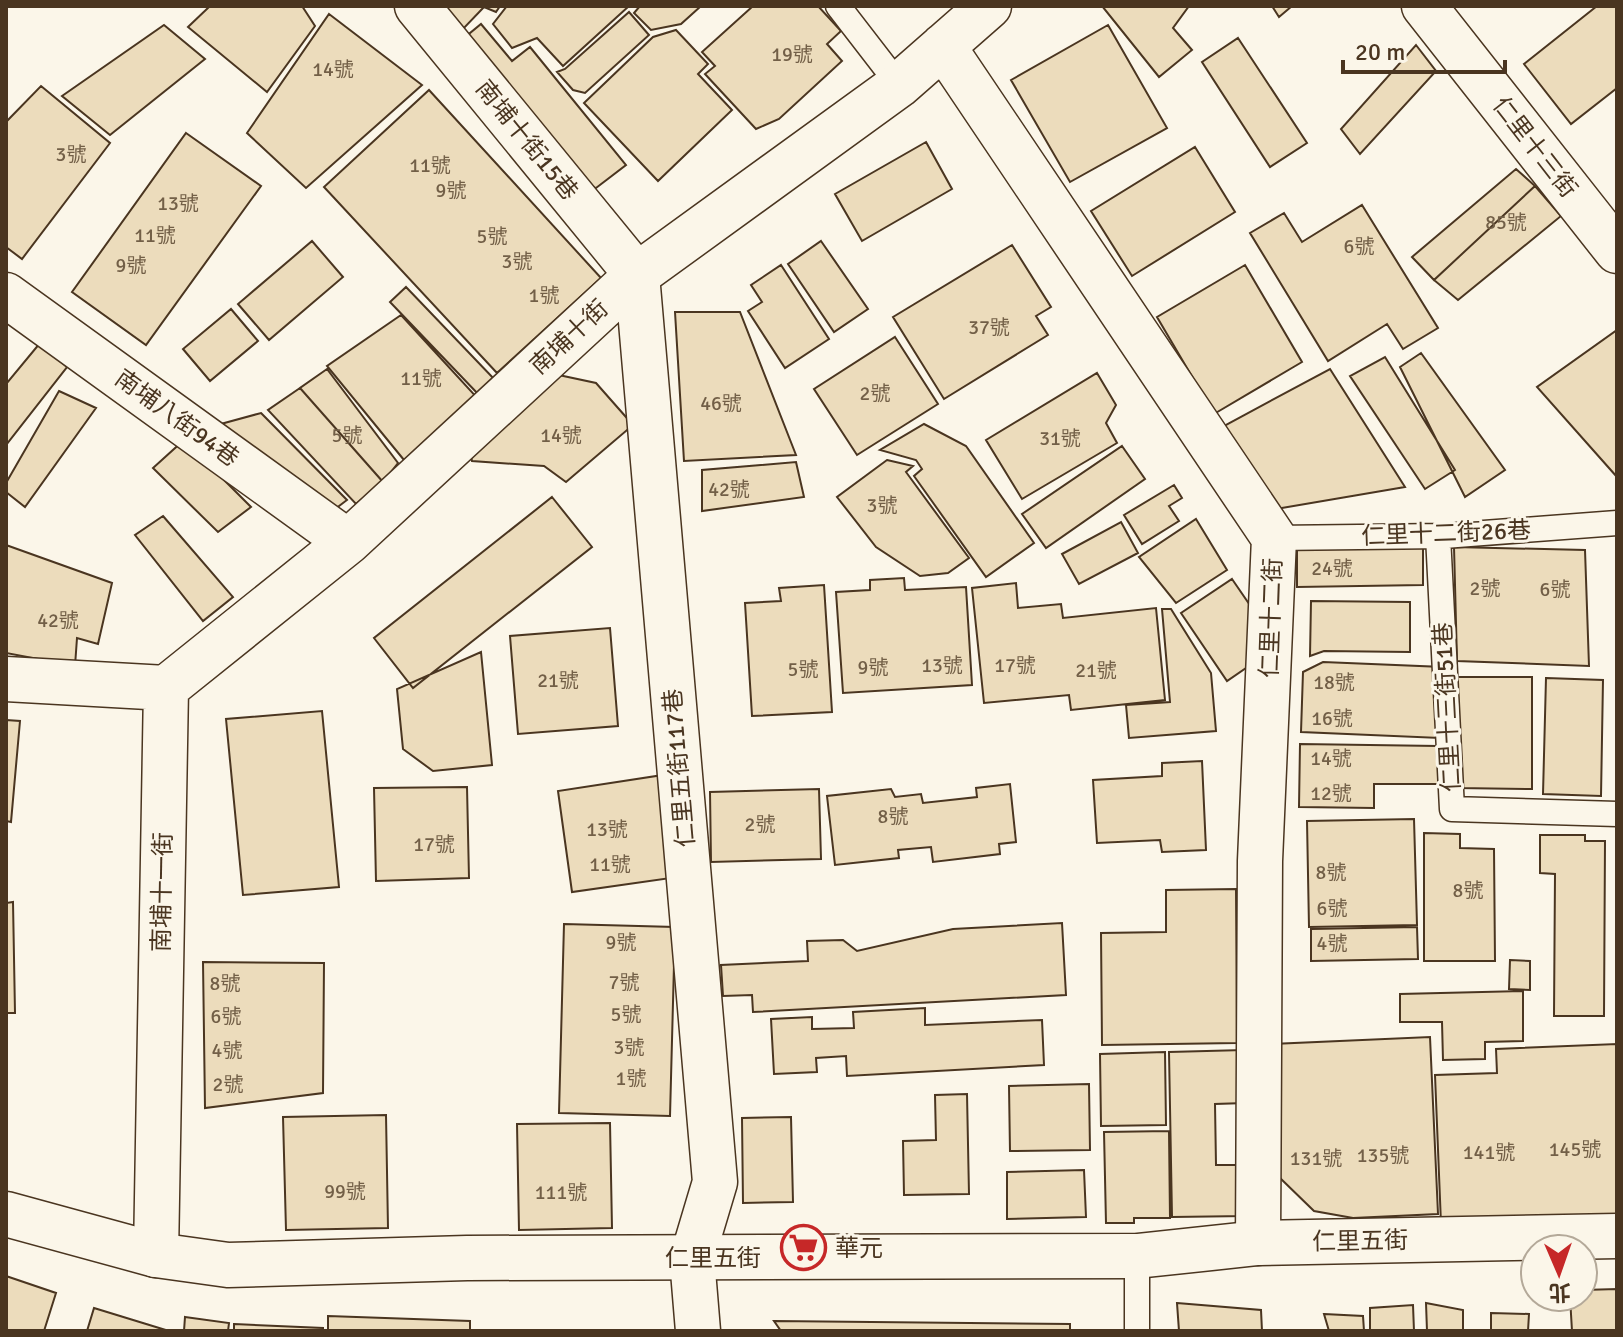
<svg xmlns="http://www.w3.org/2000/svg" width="1623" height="1337" font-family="Signika,'Noto Sans TC',sans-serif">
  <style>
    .building { fill: #ecdcbc; stroke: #4a3520; stroke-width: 2 }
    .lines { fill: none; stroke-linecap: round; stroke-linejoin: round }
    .service-casing { stroke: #4a3520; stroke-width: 27 }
    .minor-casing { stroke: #4a3520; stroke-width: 47 }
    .tertiary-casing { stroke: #4a3520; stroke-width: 47 }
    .service { stroke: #fbf6e9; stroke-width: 24 }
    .minor { stroke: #fbf6e9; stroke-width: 44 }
    .tertiary { stroke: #fbf6e9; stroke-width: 44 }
    .labels { text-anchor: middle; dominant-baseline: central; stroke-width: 6; stroke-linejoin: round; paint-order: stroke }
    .number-label { font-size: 20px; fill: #725f47 }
    .street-label { font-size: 24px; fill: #4a3520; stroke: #fbf6e9 }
    .poi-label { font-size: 24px; fill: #4a3520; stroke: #fbf6e9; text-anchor: start }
  </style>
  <rect width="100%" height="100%" fill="#fbf6e9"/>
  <path class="building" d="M210,6h92l13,20 -48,66 -79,-65z
    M435,6h65l-4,6 -12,-5 -20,21 -11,4z
    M507,6h122l-66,60 -26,-28 -25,10 -19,-24z
    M640,6h61l-20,18 -30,6 -17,-17z
    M753,6h65l23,25 -14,13 15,17 -63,58 -23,10 -51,-55 10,-8 -13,-14z
    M1102,6h87l-16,22 19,22 -33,27z
    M1272,6h20l-13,11z
    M1597,6h20v82l-46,36 -47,-60z
    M629,12l20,23 -64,58 -12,-3 -16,-18 8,-3z
    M329,14l93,71 -116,103 -59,-55z
    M481,24l31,37 18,-14 96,118 -30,23 -24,-5 -114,-140z
    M164,25l41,34 -95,76 -48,-39z
    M1108,25l59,103 -97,54 -59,-102z
    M676,30l32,34 -10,10 34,36 -74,71 -74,-78 69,-66z
    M1238,38l69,105 -37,24 -68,-105z
    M1416,45l20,26 -76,83 -19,-25z
    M41,86l69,57 -88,116 -16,-12v-125z
    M429,90l172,188 -104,95 -173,-186z
    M186,133l75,53 -115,159 -74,-53z
    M926,142l26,47 -90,52 -27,-47z
    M1195,147l40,65 -103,64 -41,-65z
    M1516,169l19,17 -101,94 -22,-23z
    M1535,186l26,30 -103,84 -24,-20z
    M1362,205l76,123 -35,21 -16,-25 -59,37 -78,-128 34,-20 18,29z
    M312,241l31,36 -74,63 -31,-36z
    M821,241l47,68 -34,23 -46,-68z
    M1012,245l39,62 -15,9 12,19 -104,64 -51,-82z
    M781,265l48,74 -44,29 -37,-57 14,-9 -11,-17z
    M1245,265l57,97 -88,52 -57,-97z
    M406,287l90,94 -16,15 -90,-94z
    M231,309l27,32 -48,40 -27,-32z
    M675,312h65l56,143 -112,6z
    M401,315l80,87 -77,58 -77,-94z
    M1617,330v147l-80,-90z
    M895,337l43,67 -81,51 -43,-66z
    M40,343l27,24 -61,78v-61z
    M1421,353l84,117 -40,27 -65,-130z
    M1385,357l70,113 -30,19 -75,-113z
    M327,369l71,94 -15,19 -83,-94z
    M1330,369l75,118 -129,22 -54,-82z
    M1097,373l19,32 -10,18 11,20 -95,56 -36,-59z
    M554,374l42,9 37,42 -67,57 -22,-16 -72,-5 -3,-13z
    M300,388l83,94 -27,22 -88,-94z
    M59,391l37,17 -71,99 -19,-15v-9z
    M261,413l86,87 -33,25 -108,-97z
    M924,424l42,22 68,97 -48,34 -72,-101 8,-7 -6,-9 -36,-10z
    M184,440l67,67 -33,25 -65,-64z
    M1122,446l23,33 -99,69 -24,-34z
    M887,460l26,6 -7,6 63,86 -21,15 -28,3 -44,-29 -39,-50z
    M796,462l8,35 -102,14v-41z
    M1174,485l8,13 -13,8 10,15 -37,23 -18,-29z
    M552,497l40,50 -179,141 -39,-50z
    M163,516l70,81 -30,24 -68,-86z
    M1196,519l31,51 -51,33 -37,-46z
    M1121,522l17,31 -59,31 -17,-30z
    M6,545l106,38 -14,61 -21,-6 -2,28 -69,-13z
    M1423,546v39l-126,2v-40z
    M1454,547l131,3 4,116 -132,-5z
    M904,578l1,12 61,-3 6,98 -129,8 -7,-101 34,-2v-10z
    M1232,579l46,67 -51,35 -46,-68z
    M1016,583l2,25 43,-4 2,14 93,-10 9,92 -94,10 -2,-15 -85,8 -12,-115z
    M824,585l8,127 -80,4 -7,-113 36,-2 -2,-13z
    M1311,601l99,1v50l-86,-1 -14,5z
    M1162,609h9l40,64 5,58 -87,7 -3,-33 44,-3z
    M610,628l8,98 -100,8 -8,-98z
    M481,652l11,113 -59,6 -30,-22 -6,-60z
    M1323,662l120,5 -3,71 -139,-6 2,-60z
    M1458,677h74v112l-75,-1z
    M1546,678l57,2 -2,116 -58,-2z
    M322,711l17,176 -96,8 -17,-176z
    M6,720l14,1 -9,101 -5,-1z
    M1300,744l138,2v38h-64v24l-75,-1z
    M1202,761l4,89 -44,2 -2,-12 -63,3 -4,-63 69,-4v-13z
    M663,775l15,102 -106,15 -14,-101z
    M1010,784l6,58 -17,2 1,10 -67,8 -2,-15 -33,3 1,8 -64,7 -8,-69 64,-7 4,8 26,-3 2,9 54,-6 -1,-9z
    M467,787l2,91 -93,3 -2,-93z
    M819,789l2,70 -110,3 -1,-70z
    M1414,819l3,106 -108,2 -2,-106z
    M1424,833l36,1v14l34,1 1,112h-71z
    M1540,835h45v6h20l-1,175h-50l1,-142 -15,-1z
    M1236,889l1,154 -135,2 -1,-112 65,-1v-42z
    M13,902l2,111h-9v-110z
    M1062,923l4,72 -313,17 -1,-17 -29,1 -2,-31 87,-4 -1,-20 36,-1 14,11 96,-22z
    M564,924l111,3 -5,189 -111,-3z
    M1417,927l1,32 -107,2v-32z
    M1510,960l20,1v29l-21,-1z
    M203,962l121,1 -1,130 -118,15z
    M1523,991v50l-38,1v17l-42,1 -1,-38h-42v-28z
    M925,1008v17l117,-5 2,45 -197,11 -1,-20 -30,2 1,14 -43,2 -3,-55 41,-2v12l42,-1 -1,-16z
    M1430,1037l8,177 -85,4 -39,-7 -36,-35 -6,-132z
    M1617,1044v173l-176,7 -6,-149 62,-2 -1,-24z
    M1244,1050l1,53 -30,1 1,61h29l1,51 -74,1 -3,-165z
    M1165,1052l1,73 -65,1 -1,-72z
    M1089,1084l1,66 -80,1 -1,-65z
    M967,1094l2,100 -65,1 -1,-54 33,-1 -1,-45z
    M386,1115l2,113 -102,2 -3,-113z
    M791,1117l2,85 -50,1 -1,-85z
    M610,1123l2,105 -93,2 -2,-106z
    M1169,1131l1,87h-36v5h-28l-2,-91z
    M1084,1170l2,47 -79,2v-47z
    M6,1276l50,17 -12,38h-38z
    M1617,1289v42h-45l-2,-34h13v-7z
    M1177,1303l84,7 1,21h-83z
    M1426,1303l37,7v21h-36z
    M1413,1305l1,26h-44v-23z
    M94,1308l75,23h-82z
    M1491,1313l38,1 -1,17h-37z
    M1324,1314l39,2 1,15h-35z
    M328,1316l142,5v10h-142z
    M185,1317l44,6 -1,8h-44z
    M774,1321l296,3v7h-289z
    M234,1324l89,4v3h-89z"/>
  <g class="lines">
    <defs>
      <path id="service" d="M838,6l61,79
        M1438,536l14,273 165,5
        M1274,538l170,-2 173,-13
        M1137,1331v-75"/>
      <path id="minor" d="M417,6l220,269 78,907 -23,77 6,72
        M1424,6l193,245
        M943,46l331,492 -14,323 -2,382
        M6,295l342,247
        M6,679l160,9 -10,567
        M166,688l182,-146 289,-267 262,-190 90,-79"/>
      <path id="tertiary" d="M6,1214l150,41 72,10 239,-7 670,-2 121,-13 359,-7"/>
    </defs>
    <use href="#service" class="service-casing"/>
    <use href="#minor" class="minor-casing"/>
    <use href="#tertiary" class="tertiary-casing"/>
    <use href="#service" class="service"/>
    <use href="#minor" class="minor"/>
    <use href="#tertiary" class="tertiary"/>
  </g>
  <defs>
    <symbol id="supermarket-ring" viewBox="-11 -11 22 22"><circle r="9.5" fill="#fbf6e9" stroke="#c62828" stroke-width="1.5"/><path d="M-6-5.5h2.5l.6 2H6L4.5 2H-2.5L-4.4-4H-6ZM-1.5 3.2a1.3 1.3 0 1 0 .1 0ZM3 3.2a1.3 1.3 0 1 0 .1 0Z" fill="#c62828"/></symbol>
  </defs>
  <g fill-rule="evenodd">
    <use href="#supermarket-ring" x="778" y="1222" width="51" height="51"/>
  </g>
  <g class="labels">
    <g class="number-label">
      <text x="792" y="54">19號</text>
      <text x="333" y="69">14號</text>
      <text x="71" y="154">3號</text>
      <text x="430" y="165">11號</text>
      <text x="451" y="190">9號</text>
      <text x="178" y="203">13號</text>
      <text x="1506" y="222">85號</text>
      <text x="155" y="235">11號</text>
      <text x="492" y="236">5號</text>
      <text x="1359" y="246">6號</text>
      <text x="517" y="261">3號</text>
      <text x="131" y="265">9號</text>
      <text x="544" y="295">1號</text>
      <text x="989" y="327">37號</text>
      <text x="421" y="378">11號</text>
      <text x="875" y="393">2號</text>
      <text x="721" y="403">46號</text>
      <text x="347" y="435">5號</text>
      <text x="561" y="435">14號</text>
      <text x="1060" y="438">31號</text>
      <text x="729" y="489">42號</text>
      <text x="882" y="505">3號</text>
      <text x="1332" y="568">24號</text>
      <text x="1485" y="588">2號</text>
      <text x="1555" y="589">6號</text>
      <text x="58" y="620">42號</text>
      <text x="942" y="665">13號</text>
      <text x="1015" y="665">17號</text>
      <text x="873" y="667">9號</text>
      <text x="803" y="669">5號</text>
      <text x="1096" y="670">21號</text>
      <text x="558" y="680">21號</text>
      <text x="1334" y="682">18號</text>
      <text x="1332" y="718">16號</text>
      <text x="1331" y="758">14號</text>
      <text x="1331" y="793">12號</text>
      <text x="893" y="816">8號</text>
      <text x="760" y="824">2號</text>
      <text x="607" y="829">13號</text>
      <text x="434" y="844">17號</text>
      <text x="610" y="864">11號</text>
      <text x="1331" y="872">8號</text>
      <text x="1468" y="890">8號</text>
      <text x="1332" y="908">6號</text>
      <text x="621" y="942">9號</text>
      <text x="1332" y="943">4號</text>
      <text x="624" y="982">7號</text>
      <text x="225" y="983">8號</text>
      <text x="626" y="1014">5號</text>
      <text x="226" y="1016">6號</text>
      <text x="629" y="1047">3號</text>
      <text x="227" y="1050">4號</text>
      <text x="631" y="1078">1號</text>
      <text x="228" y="1084">2號</text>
      <text x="1575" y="1149">145號</text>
      <text x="1489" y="1152">141號</text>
      <text x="1383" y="1155">135號</text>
      <text x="1316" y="1158">131號</text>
      <text x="345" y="1191">99號</text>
      <text x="561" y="1192">111號</text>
    </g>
    <g class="street-label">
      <text transform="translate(527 140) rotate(51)">南埔十街15巷</text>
      <text transform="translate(1535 147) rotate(52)">仁里十三街</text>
      <text transform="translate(569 337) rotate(-43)">南埔十街</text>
      <text transform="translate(177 418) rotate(36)">南埔八街94巷</text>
      <text transform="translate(1446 533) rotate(-2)">仁里十二街26巷</text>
      <text transform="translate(1271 618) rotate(-88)">仁里十二街</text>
      <text transform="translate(1447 707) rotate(-93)">仁里十三街51巷</text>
      <text transform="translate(679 768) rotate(-95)">仁里五街117巷</text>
      <text transform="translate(162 892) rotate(-89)">南埔十一街</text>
      <text transform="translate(1360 1241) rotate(-1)">仁里五街</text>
      <text x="713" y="1258">仁里五街</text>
    </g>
    <g class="poi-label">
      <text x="835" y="1248">華元</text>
    </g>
  </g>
  <rect width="1623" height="1337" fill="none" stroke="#4a3520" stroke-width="16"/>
  <g transform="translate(1559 1273) rotate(178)"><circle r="38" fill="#fbf6e9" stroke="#b4a999" stroke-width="2"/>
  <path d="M0-6L14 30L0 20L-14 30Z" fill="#c62828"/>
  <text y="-12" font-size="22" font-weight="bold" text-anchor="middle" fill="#4a3520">北</text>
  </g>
  <path d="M1343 60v12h162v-12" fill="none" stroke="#4a3520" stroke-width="4"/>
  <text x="1355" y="60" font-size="24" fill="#4a3520" stroke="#fbf6e9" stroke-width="6" paint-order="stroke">20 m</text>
</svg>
